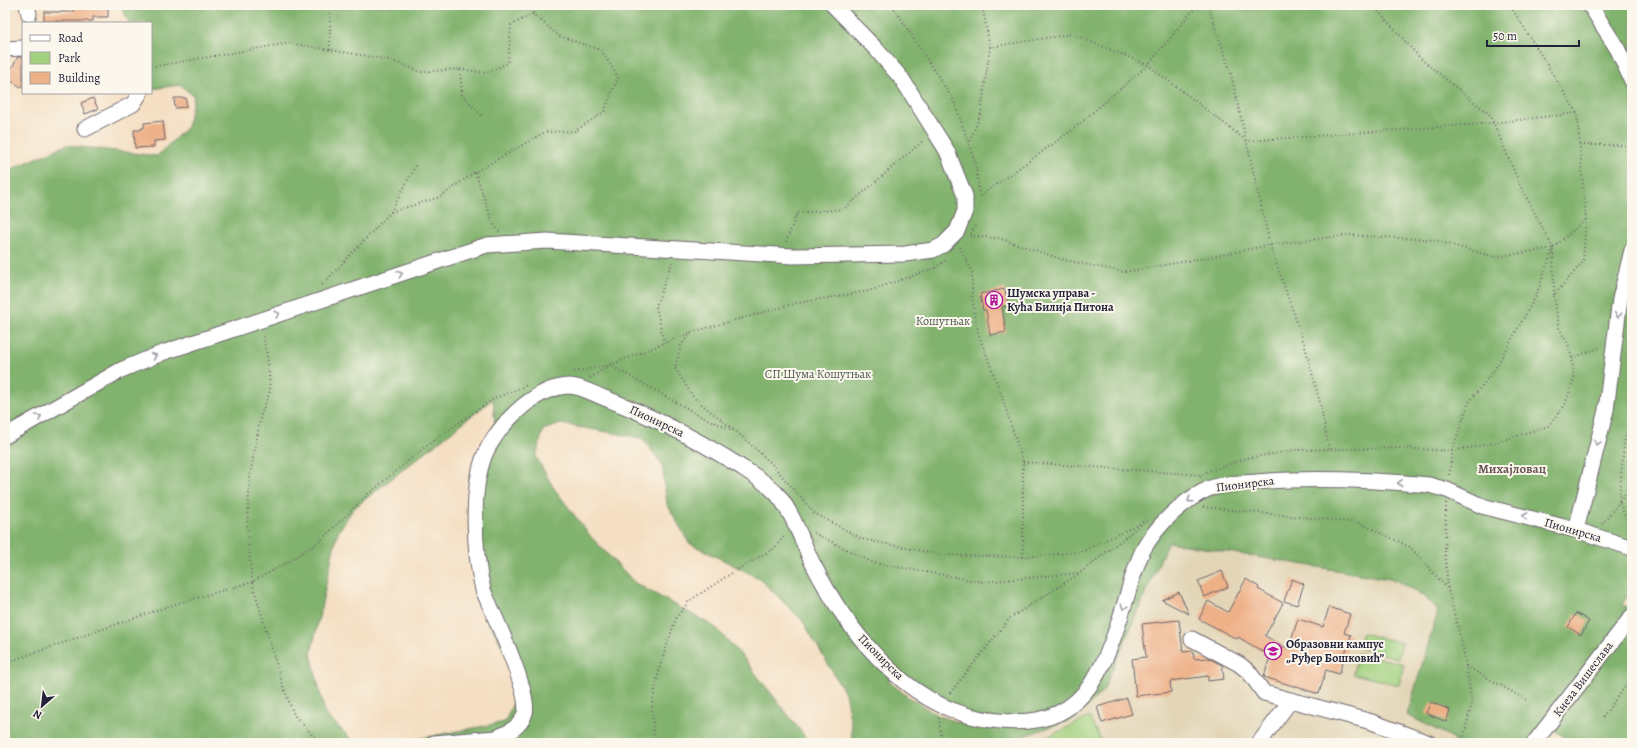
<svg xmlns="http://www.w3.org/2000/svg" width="1637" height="748" font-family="Alegreya,serif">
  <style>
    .built { fill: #e3d6b7 }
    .green { fill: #a3d17f; stroke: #627a5d }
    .forest { fill: #82b36e; stroke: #526a54; fill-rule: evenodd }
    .building { fill: #eeb087 }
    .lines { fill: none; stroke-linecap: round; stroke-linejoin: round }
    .minor-casing { stroke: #6c646b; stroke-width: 17 }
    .path { stroke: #6c646b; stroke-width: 2; stroke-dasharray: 1 3; stroke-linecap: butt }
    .minor { stroke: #fff; stroke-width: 15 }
    .oneway { stroke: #9c9ca7 }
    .labels { text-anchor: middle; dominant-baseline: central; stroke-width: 4; stroke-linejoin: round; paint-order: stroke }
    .poi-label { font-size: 12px; font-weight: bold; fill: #22223b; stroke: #fbf7ec; text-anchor: start }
    .park-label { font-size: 12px; fill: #49574f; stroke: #fbf7ec }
    .street-label { font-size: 12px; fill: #22223b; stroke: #fbf7ec }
    .neighbourhood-label { font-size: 13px; font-weight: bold; fill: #695456; stroke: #fbf7ec }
  </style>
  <rect width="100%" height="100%" fill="#fbf7ec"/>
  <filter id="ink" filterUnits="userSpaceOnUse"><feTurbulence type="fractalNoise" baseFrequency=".025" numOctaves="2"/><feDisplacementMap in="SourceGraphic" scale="8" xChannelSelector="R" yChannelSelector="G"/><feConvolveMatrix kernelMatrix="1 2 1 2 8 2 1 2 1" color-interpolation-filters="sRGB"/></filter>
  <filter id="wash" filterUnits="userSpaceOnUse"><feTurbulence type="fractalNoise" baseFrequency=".012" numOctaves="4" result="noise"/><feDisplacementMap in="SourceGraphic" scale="16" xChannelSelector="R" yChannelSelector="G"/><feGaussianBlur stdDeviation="0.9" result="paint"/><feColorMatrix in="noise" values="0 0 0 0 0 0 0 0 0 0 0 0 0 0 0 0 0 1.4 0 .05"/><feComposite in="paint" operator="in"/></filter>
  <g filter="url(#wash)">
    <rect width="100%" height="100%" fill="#f4dfc3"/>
    <path class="built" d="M1168,542l227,38 29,16 14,15 -31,104 48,24 -1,4h-451l73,-25 26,-27z"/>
    <path class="green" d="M1362,633l40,10 -4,15 -39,-10z
      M1358,653l46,11 -5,21 -46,-11z
      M1089,717l13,26h-67z"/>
    <path class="forest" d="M121,5h1511v586l-10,13 10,6v133h-59l-31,-21 -15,21h-73l1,-4 -48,-24 31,-104 -14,-15 -29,-16 -227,-38 -65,149 -27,27 -73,25h-151l-1,-20 -6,-30 -43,-73 -43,-42 -70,-35 -22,-39 -5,-40 -20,-26 -81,-14 -18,6 -7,27 17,30 38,50 44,46 80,44 26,28 69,88h-805v-571l61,-27 91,11 30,-29 7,-31 -14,-11 -29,4v-66h-22zM493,399l2,27 -26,50 11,127 41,81 -16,38 -98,19h-54l-28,-27 -14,-60 26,-120 16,-25zM896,675l80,42 26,5 -14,7 -27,-6 -22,-7 -31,-19 -20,-16z"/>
    <g id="blocks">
      <path class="building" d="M73,7h35v10h-15v4h-49v-9h29z
        M18,57h5v31l-17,-10z
        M93,98l5,11 -13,5 -4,-11z
        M174,98h12v9l-11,1z
        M163,121l2,19 -11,1v6l-19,1 -1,-18h7v-2h3v-5z
        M1005,289l3,17 -6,1 4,25 -16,3 -4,-25h-3l-3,-16z
        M1222,571l6,16 -24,10 -6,-16z
        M1246,579l13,8 -1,2 25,14 -18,33 23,13 10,-30 25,8 6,-20 21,7 -6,19 7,2 -12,39 -13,-4 -7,24 -55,-17 6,-21 -32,-19 -1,2 -38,-20 9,-18 20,11z
        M1292,579l12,5 -7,21 -13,-4z
        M1179,592l10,22 -27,-14z
        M1576,613l13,8 -8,14 -13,-8z
        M1179,620l4,32 10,-1 1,8 14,-1 14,7 2,14 -16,2v-5l-38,5 1,11 -35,4 -4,-37 14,-2 -4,-33z
        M1127,698l5,16 -30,9 -5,-16z
        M1431,702l19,8 -4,12 -20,-9z"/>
    </g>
  </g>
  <g filter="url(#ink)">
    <use href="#blocks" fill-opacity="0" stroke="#6c646b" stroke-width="1"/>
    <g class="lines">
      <defs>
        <path id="minor" d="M27,5l2,9
          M1590,5l28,45 14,31
          M5,49l18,-1
          M85,129l48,-25 7,-11
          M5,436l116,-66 41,-17 325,-108 60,-4 246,15 112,-2 28,-4 10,-5 14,-14 8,-20v-15l-18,-45 -45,-72 -26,-30 -43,-44
          M1576,530l30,-120 14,-111 12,-49
          M1192,639l47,25 10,8 15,21 108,29 57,21
          M434,743l62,-5c12,-5 25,-11 29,-25 6,-20 -32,-100 -42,-123 -9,-38 -14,-109 6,-144 15,-26 47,-59 80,-60 11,0 23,7 33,11 47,18 93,41 136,68 14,9 28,17 39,29 16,19 24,45 35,68 33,66 91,141 167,156 94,18 119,-28 144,-109 6,-19 11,-40 20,-59 14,-25 39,-49 65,-61 15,-6 32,-6 48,-7 57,-5 116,-2 173,3l18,5 35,16 94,24 56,18
          M1259,743l32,-43
          M1534,743l98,-127"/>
      </defs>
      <use href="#minor" class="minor-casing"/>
      <path class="path" d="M892,5l62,96 22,64 3,29
        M1208,5l22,65 40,175 35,101 15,57 9,46
        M1373,5l48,54 69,56 31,72 32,61 -17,48 -41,73 -26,33 -17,49 -3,26
        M990,47l82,-13 76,31 99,76 246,-18 84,-10
        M330,50v-41l5,-4
        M151,67l138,-24 101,17 31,12 39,-3 2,26 21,22
        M460,69l26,4 22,-10 3,-38 22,-11
        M970,141l11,-28 9,-66 -8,-42
        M1580,145h52
        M475,172l18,51 6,9
        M980,196l91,-65 77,-66 49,-60
        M391,212l49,-15 35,-25 70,-40 30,-1 29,-19 14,-35 -17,-27 -42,-14 -26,-22 -1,-9
        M971,234l4,-8
        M970,236l29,2 65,22 60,12 91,-16 55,-11 78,-10 86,5 61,17 58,-9
        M786,242l11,-29 47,-4 80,-69
        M960,247l12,24v26l6,36 22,58 23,71v95
        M322,285l69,-73 26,-49
        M1554,295l-1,-47 33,-29
        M691,333l-10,12 -6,23 19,30 40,32
        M664,343l-8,-37 16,-44
        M1572,358l29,-11
        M574,372l36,-7 94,53 33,14 34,31 43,50 48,26 80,16 81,2 58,-5 66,-32
        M590,378l20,-13 82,-33 105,-29 72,-12 66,-23 11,-8
        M1632,413l-8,30 -5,59 13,32
        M1023,462l179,13
        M1200,477l6,-5 42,-14 48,-8 105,-2 51,3 42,-8 54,-17 17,-21 9,-27 -2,-20 -4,-14 -9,-16 -5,-33 29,-33 3,-43 -9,-106 -67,-108
        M1446,503l-1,51 3,35
        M1203,507l157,16 50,24 38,42 15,59 9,55 -10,40
        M1602,524l30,-38
        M814,533l60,30 109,19 96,-9
        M5,663l167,-58 80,-23 -5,-57 3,-50 11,-60 9,-24 -2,-29 -5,-28
        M1466,666l61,34
        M950,693l60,-75 70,-45 63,-50
        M1603,717l29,-40
        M939,718l3,25
        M320,743l-26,-28 -12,-32 -30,-101 36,-20 32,-21 46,-45 64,-53 63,-44 34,-14
        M654,743l-2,-39 8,-38 16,-48 13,-17 46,-30 40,-23 10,-13"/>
      <use href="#minor" class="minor"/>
    </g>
    <defs><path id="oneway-chevron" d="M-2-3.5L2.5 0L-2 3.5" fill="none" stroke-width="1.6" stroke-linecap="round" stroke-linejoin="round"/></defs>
    <g class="oneway">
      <use href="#oneway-chevron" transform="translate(400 274) rotate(-19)"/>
      <use href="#oneway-chevron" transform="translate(277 314) rotate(-17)"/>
      <use href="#oneway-chevron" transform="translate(1618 315) rotate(96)"/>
      <use href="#oneway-chevron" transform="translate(154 356) rotate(-23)"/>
      <use href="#oneway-chevron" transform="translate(39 417) rotate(-30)"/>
      <use href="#oneway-chevron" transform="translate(1597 443) rotate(104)"/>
      <use href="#oneway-chevron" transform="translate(1400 483) rotate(-176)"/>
      <use href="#oneway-chevron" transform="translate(1190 500) rotate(147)"/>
      <use href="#oneway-chevron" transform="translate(1525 516) rotate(-166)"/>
      <use href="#oneway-chevron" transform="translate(1124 607) rotate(107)"/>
    </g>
  </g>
  <defs>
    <symbol id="building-ring" viewBox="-11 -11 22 22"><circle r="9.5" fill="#fbf7ec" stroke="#b5179e" stroke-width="1.5"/><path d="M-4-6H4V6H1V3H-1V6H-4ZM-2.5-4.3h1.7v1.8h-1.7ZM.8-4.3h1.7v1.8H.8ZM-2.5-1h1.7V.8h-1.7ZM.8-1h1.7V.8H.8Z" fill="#b5179e"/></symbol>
    <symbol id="school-ring" viewBox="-11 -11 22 22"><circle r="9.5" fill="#fbf7ec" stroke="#b5179e" stroke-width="1.5"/><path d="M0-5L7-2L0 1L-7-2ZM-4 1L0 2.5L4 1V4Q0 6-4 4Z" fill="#b5179e"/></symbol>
  </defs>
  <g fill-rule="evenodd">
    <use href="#building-ring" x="984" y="290" width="20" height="20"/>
    <use href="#school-ring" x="1263" y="641" width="20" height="20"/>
  </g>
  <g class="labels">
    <g class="poi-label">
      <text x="1007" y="293">Шумска управа -<tspan x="1007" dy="14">Кућа Билија Питона</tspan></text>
      <text x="1286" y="644">Образовни кампус<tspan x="1286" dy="14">„Руђер Бошковић”</tspan></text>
    </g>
    <g class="park-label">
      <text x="943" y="321">Кошутњак</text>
      <text x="818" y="374">СП Шума Кошутњак</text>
    </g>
    <g class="street-label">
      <text transform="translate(657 421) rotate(25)">Пионирска</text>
      <text transform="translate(1245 484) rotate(-7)">Пионирска</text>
      <text transform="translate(1573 530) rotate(16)">Пионирска</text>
      <text transform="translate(881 657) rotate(45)">Пионирска</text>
      <text transform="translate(1583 679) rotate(-53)">Кнеза Вишеслава</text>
    </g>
    <g class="neighbourhood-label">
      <text x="1512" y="468">Михајловац</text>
    </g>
  </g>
  <rect width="1637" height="748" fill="none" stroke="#fbf7ec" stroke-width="20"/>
  <rect x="22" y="22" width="130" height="72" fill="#fbf7ec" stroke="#a4a2a5"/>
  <rect x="30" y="35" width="20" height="6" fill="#ffffff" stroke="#a4a2a5"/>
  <text x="58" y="42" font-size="12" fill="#22223b">Road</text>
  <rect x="30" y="52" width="20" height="12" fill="#a3d17f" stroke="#a4a2a5"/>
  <text x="58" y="62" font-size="12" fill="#22223b">Park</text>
  <rect x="30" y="72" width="20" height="12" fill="#eeb087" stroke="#a4a2a5"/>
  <text x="58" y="82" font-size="12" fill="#22223b">Building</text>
  <g transform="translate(42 706) rotate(208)" stroke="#fbf7ec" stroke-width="3" paint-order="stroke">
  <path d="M0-3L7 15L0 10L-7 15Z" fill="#22223b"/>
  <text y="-6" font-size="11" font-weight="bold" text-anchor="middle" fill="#22223b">N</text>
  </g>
  <path d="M1487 40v6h92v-6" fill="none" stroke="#22223b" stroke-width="2"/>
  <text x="1493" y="40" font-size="12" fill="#22223b" stroke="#fbf7ec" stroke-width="3" paint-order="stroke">50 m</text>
</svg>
